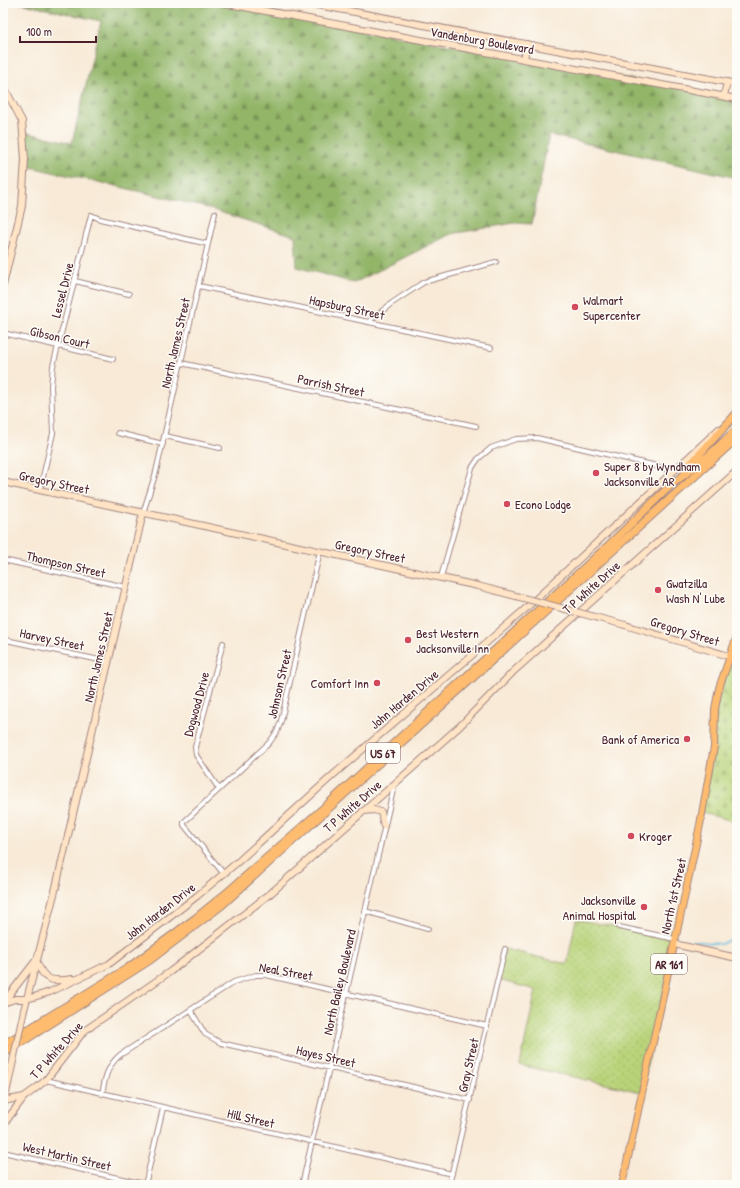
<svg xmlns="http://www.w3.org/2000/svg" width="740" height="1188" font-family="'Patrick Hand',sans-serif">
  <style>
    .grass { fill: url(#grass-dots); stroke: #817952 }
    .forest { fill: url(#forest-firs); stroke: #6e6a4a }
    .cemetery { fill: url(#cemetery-stones); stroke: #817952 }
    .lines { fill: none; stroke-linecap: round; stroke-linejoin: round }
    .stream { stroke: #60bcde; stroke-width: 1.5 }
    .street-casing { stroke: #a18481; stroke-width: 6 }
    .secondary-casing { stroke: #a18481; stroke-width: 8 }
    .primary-casing { stroke: #a18481; stroke-width: 8 }
    .highway-casing { stroke: #a18481; stroke-width: 9 }
    .street { stroke: #fff; stroke-width: 4 }
    .secondary { stroke: #ffe4c6; stroke-width: 6 }
    .primary { stroke: #febc70; stroke-width: 6 }
    .highway { stroke: #febc70; stroke-width: 7 }
    .secondary-bridge-casing { stroke: #a18481; stroke-width: 8; stroke-linecap: butt }
    .secondary-bridge { stroke: #ffe4c6; stroke-width: 6 }
    .poi-dot { fill: #d1495b; stroke: #fdfcf7; stroke-width: 1.5 }
    .labels { text-anchor: middle; dominant-baseline: central; stroke-width: 3; stroke-linejoin: round; paint-order: stroke }
    .shield { fill: #fdfcf7; stroke: #806168; stroke-width: 1 }
    .shield-label { font-size: 12px; font-weight: bold; fill: #4a1f2b }
    .street-label { font-size: 13px; fill: #4a1f2b; stroke: #fdfcf7 }
    .poi-label { font-size: 13px; fill: #4a1f2b; stroke: #fdfcf7; text-anchor: start }
  </style>
  <defs>
    <pattern id="grass-dots" width="8" height="8" patternUnits="userSpaceOnUse"><rect width="8" height="8" fill="#b8d378"/><path d="M2 2h.1M6 6h.1" fill="none" stroke="#a0b568" stroke-width="1.8" stroke-linecap="round"/></pattern>
    <pattern id="forest-firs" width="22" height="20" patternUnits="userSpaceOnUse"><rect width="22" height="20" fill="#92b568"/><path d="M5 1l3.5 6h-7zM16 11l3.5 6h-7z" fill="#799356"/></pattern>
    <pattern id="cemetery-stones" width="16" height="16" patternUnits="userSpaceOnUse"><rect width="16" height="16" fill="#b8d378"/><path d="M2 7V4a2 2 0 0 1 4 0v3zM10 15v-3a2 2 0 0 1 4 0v3z" fill="#a0b568"/></pattern>
  </defs>
  <rect width="100%" height="100%" fill="#fdfcf7"/>
  <filter id="ink" filterUnits="userSpaceOnUse"><feTurbulence type="fractalNoise" baseFrequency=".025" numOctaves="2"/><feDisplacementMap in="SourceGraphic" scale="8" xChannelSelector="R" yChannelSelector="G"/><feConvolveMatrix kernelMatrix="1 2 1 2 8 2 1 2 1" color-interpolation-filters="sRGB"/></filter>
  <filter id="wash" filterUnits="userSpaceOnUse"><feTurbulence type="fractalNoise" baseFrequency=".012" numOctaves="4" result="noise"/><feDisplacementMap in="SourceGraphic" scale="16" xChannelSelector="R" yChannelSelector="G"/><feGaussianBlur stdDeviation="0.9" result="paint"/><feColorMatrix in="noise" values="0 0 0 0 0 0 0 0 0 0 0 0 0 0 0 0 0 1.4 0 .05"/><feComposite in="paint" operator="in"/></filter>
  <g filter="url(#wash)">
    <rect width="100%" height="100%" fill="#f8ead7"/>
    <path class="grass" d="M576,919l99,20 -34,153 -121,-27 16,-75 -38,-10 7,-31 62,15z"/>
    <path class="forest" d="M19,3h204l514,96v79l-188,-43 -17,89 -18,-1 -63,11 -97,49 -57,-16 -2,-31 -91,-29 -92,-22 -87,-19 -1,-34 48,11 29,-122z"/>
    <path class="cemetery" d="M737,636v186l-35,-9 12,-66 1,-35z"/>
    <g class="lines">
      <path class="stream" d="M692,941l29,3 16,-8"/>
    </g>
  </g>
  <g filter="url(#ink)">
    <g class="lines">
      <defs>
        <path id="street" d="M75,281l54,13
          M199,286l292,62
          M368,322l24,-19 32,-21 72,-20
          M3,333l110,26
          M181,363l295,63
          M118,433l45,11
          M165,436l55,12
          M40,490l13,-57 -2,-47 2,-20 38,-151 9,4 108,25
          M143,513l13,-41 59,-259
          M3,560l123,27
          M441,577l31,-109 6,-9 13,-11 25,-9 21,-1 120,28 16,6
          M3,655l3,-15 103,22
          M219,789l-23,-34 -1,-8 28,-104
          M224,874l-40,-49v-3l85,-79 8,-11 4,-11 39,-170
          M365,911l63,18
          M619,927l56,12
          M191,1011l14,23 16,9 249,57
          M46,1080l406,94
          M102,1094c3,-16 5,-28 18,-39l114,-73 22,-7h10l221,51
          M3,1152l146,33
          M145,1185l18,-77
          M302,1185l92,-399
          M449,1185l56,-236"/>
        <path id="secondary" d="M223,3l514,96
          M307,3l430,81
          M524,59l3,-15
          M3,85l19,36 3,38 -3,47 -19,79
          M724,96l3,-14
          M3,482l475,104
          M625,625l104,31
          M363,811l11,-1 7,2 3,14
          M674,944l63,14
          M36,960c8,22 16,22 37,19
          M3,1003l12,-4h12l23,-7 59,-28 88,-68 43,-36 92,-84 191,-165 196,-182
          M3,1003l31,-40
          M24,1010l32,-123 87,-374
          M3,1101l21,-4 11,-8 11,-9 38,-49 87,-60 100,-78 189,-167 54,-55 223,-200
          M3,1107l4,-18
          M3,1125l21,-28"/>
        <path id="primary" d="M622,1185l78,-360 14,-78 1,-38 4,-21 18,-52"/>
        <path id="highway" d="M686,469l51,-56
          M3,1045l125,-77 68,-50 33,-27 97,-85 284,-262 61,-59 36,-28 30,-28
          M3,1054l147,-94 72,-55 515,-467"/>
      </defs>
      <use href="#street" class="street-casing"/>
      <use href="#secondary" class="secondary-casing"/>
      <use href="#primary" class="primary-casing"/>
      <use href="#highway" class="highway-casing"/>
      <use href="#street" class="street"/>
      <use href="#secondary" class="secondary"/>
      <use href="#primary" class="primary"/>
      <use href="#highway" class="highway"/>
      <defs>
        <path id="secondary-bridge" d="M478,586l147,39
          M7,1089l17,-79"/>
      </defs>
      <use href="#secondary-bridge" class="secondary-bridge-casing"/>
      <use href="#secondary-bridge" class="secondary-bridge"/>
    </g>
  </g>
  <g class="poi-dot">
    <circle cx="575" cy="307" r="4"/>
    <circle cx="596" cy="473" r="4"/>
    <circle cx="507" cy="504" r="4"/>
    <circle cx="658" cy="590" r="4"/>
    <circle cx="408" cy="640" r="4"/>
    <circle cx="377" cy="683" r="4"/>
    <circle cx="687" cy="739" r="4"/>
    <circle cx="631" cy="836" r="4"/>
    <circle cx="644" cy="907" r="4"/>
  </g>
  <g class="labels">
    <g class="shield">
      <rect x="366" y="743" width="34" height="20" rx="3"/>
      <rect x="651" y="954" width="36" height="20" rx="3"/>
    </g>
    <g class="shield-label">
      <text x="383" y="753">US 67</text>
      <text x="669" y="964">AR 161</text>
    </g>
    <g class="street-label">
      <text transform="translate(482 40) rotate(10)">Vandenburg Boulevard</text>
      <text transform="translate(62 290) rotate(-76)">Lessel Drive</text>
      <text transform="translate(347 307) rotate(12)">Hapsburg Street</text>
      <text transform="translate(60 337) rotate(13)">Gibson Court</text>
      <text transform="translate(175 343) rotate(-77)">North James Street</text>
      <text transform="translate(331 385) rotate(12)">Parrish Street</text>
      <text transform="translate(54 482) rotate(12)">Gregory Street</text>
      <text transform="translate(370 551) rotate(12)">Gregory Street</text>
      <text transform="translate(66 564) rotate(13)">Thompson Street</text>
      <text transform="translate(591 587) rotate(-42)">T P White Drive</text>
      <text transform="translate(685 631) rotate(17)">Gregory Street</text>
      <text transform="translate(52 639) rotate(12)">Harvey Street</text>
      <text transform="translate(98 657) rotate(-77)">North James Street</text>
      <text transform="translate(279 684) rotate(-77)">Johnson Street</text>
      <text transform="translate(404 699) rotate(-40)">John Harden Drive</text>
      <text transform="translate(196 704) rotate(-75)">Dogwood Drive</text>
      <text transform="translate(352 806) rotate(-41)">T P White Drive</text>
      <text transform="translate(673 896) rotate(-77)">North 1st Street</text>
      <text transform="translate(160 911) rotate(-38)">John Harden Drive</text>
      <text transform="translate(286 971) rotate(10)">Neal Street</text>
      <text transform="translate(339 982) rotate(-77)">North Bailey Boulevard</text>
      <text transform="translate(56 1050) rotate(-48)">T P White Drive</text>
      <text transform="translate(326 1056) rotate(13)">Hayes Street</text>
      <text transform="translate(468 1065) rotate(-77)">Gray Street</text>
      <text transform="translate(251 1118) rotate(13)">Hill Street</text>
      <text transform="translate(67 1156) rotate(13)">West Martin Street</text>
    </g>
    <g class="poi-label">
      <text x="583" y="300">Walmart<tspan x="583" dy="15">Supercenter</tspan></text>
      <text x="604" y="466">Super 8 by Wyndham<tspan x="604" dy="15">Jacksonville AR</tspan></text>
      <text x="515" y="504">Econo Lodge</text>
      <text x="666" y="583">Gwatzilla<tspan x="666" dy="15">Wash N' Lube</tspan></text>
      <text x="416" y="633">Best Western<tspan x="416" dy="15">Jacksonville Inn</tspan></text>
      <text x="369" y="683" text-anchor="end">Comfort Inn</text>
      <text x="679" y="739" text-anchor="end">Bank of America</text>
      <text x="639" y="836">Kroger</text>
      <text x="636" y="900" text-anchor="end">Jacksonville<tspan x="636" dy="15">Animal Hospital</tspan></text>
    </g>
  </g>
  <rect width="740" height="1188" fill="none" stroke="#fdfcf7" stroke-width="16"/>
  <path d="M20 36v6h76v-6" fill="none" stroke="#4a1f2b" stroke-width="2"/>
  <text x="26" y="36" font-size="12" fill="#4a1f2b" stroke="#fdfcf7" stroke-width="3" paint-order="stroke">100 m</text>
</svg>
